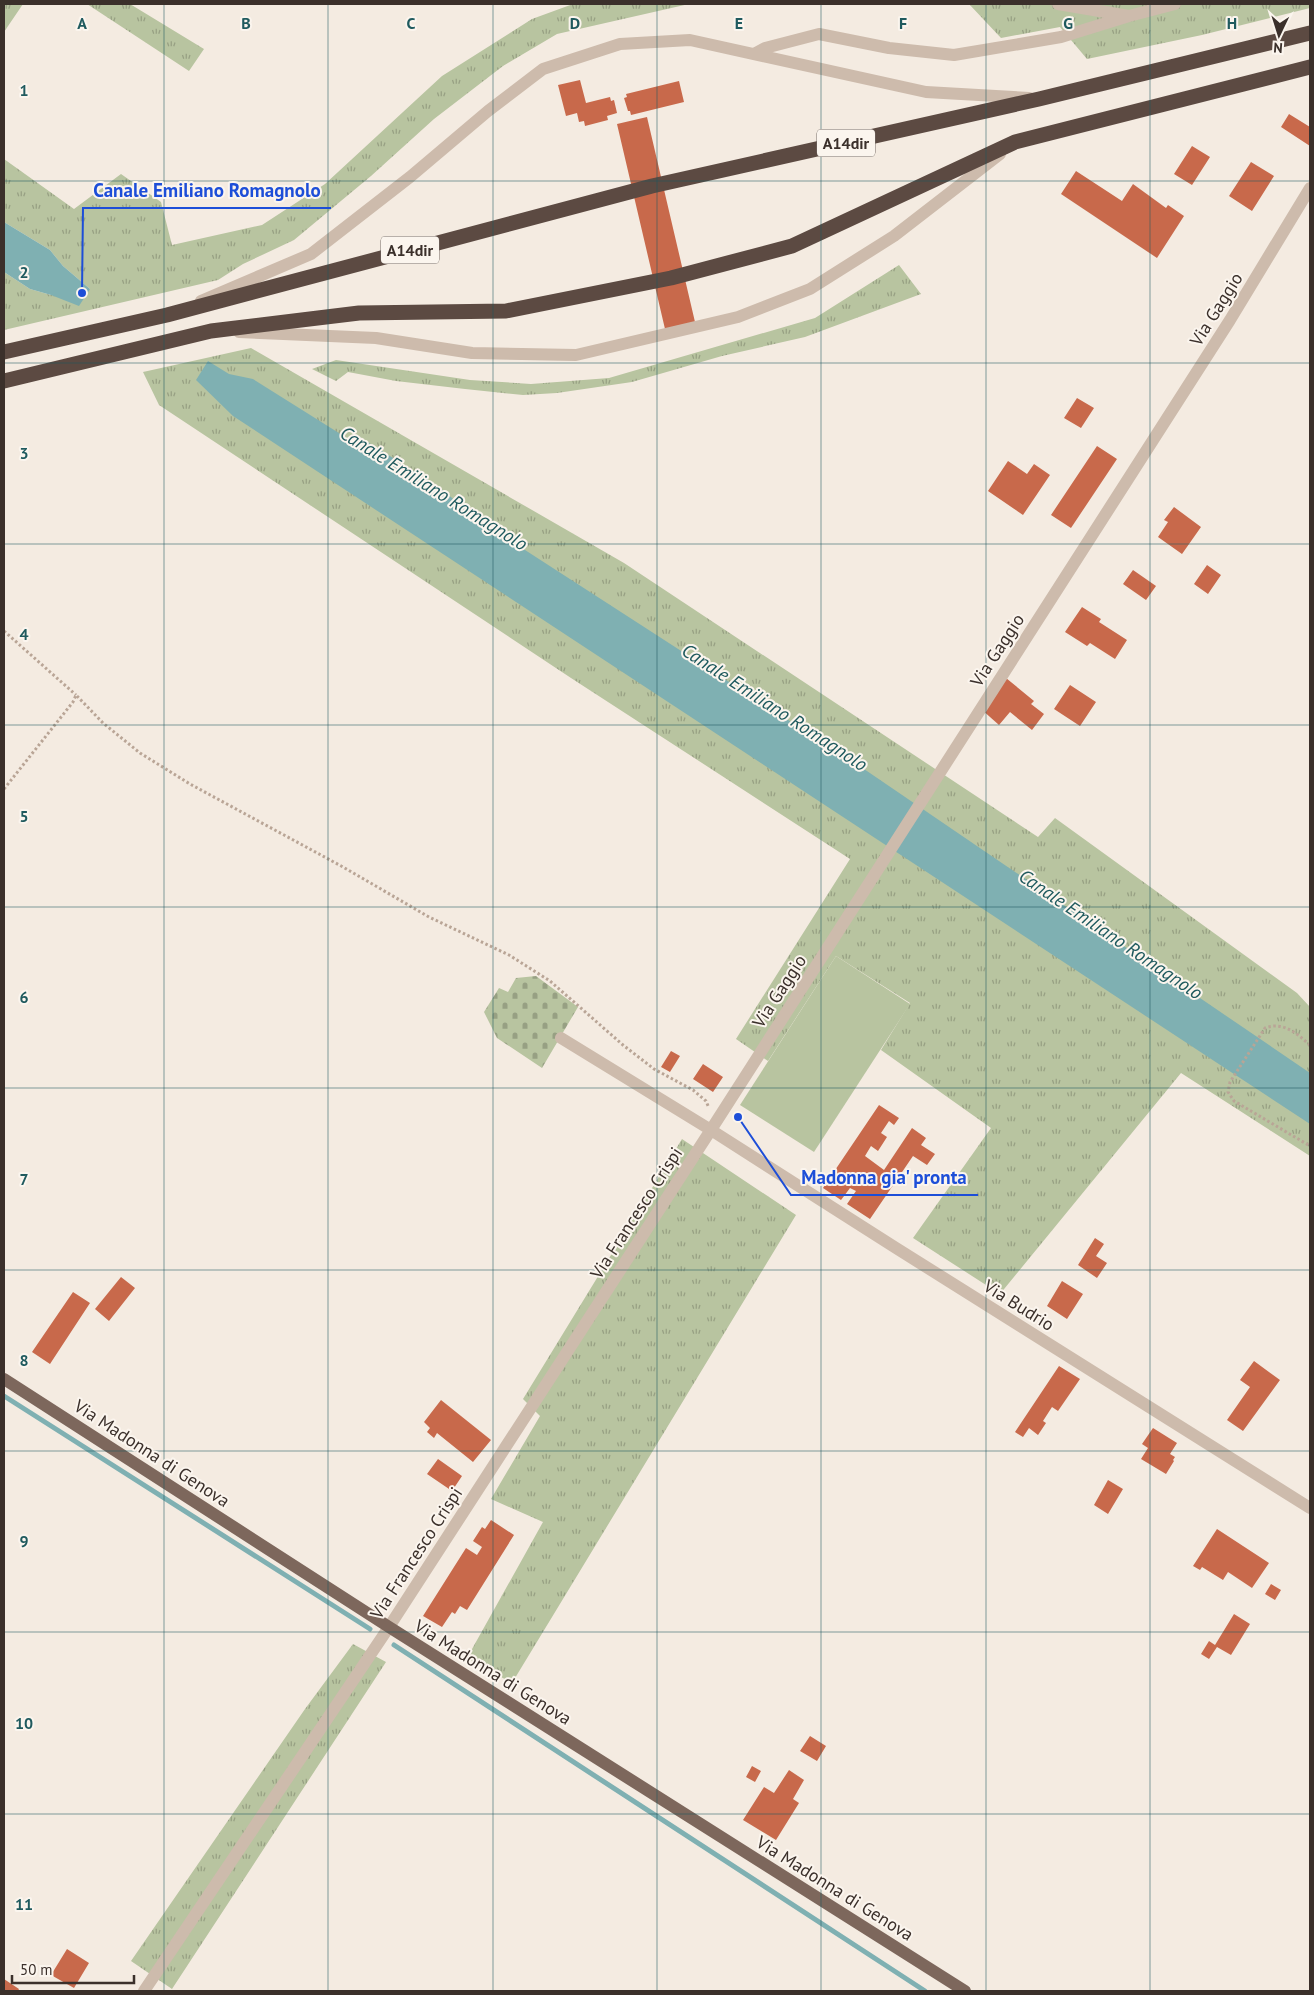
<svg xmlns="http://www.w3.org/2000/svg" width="1314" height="1995" font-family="'PT Sans',sans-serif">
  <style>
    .grass { fill: url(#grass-tufts) }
    .cemetery { fill: url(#cemetery-stones) }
    .pitch { fill: #b8c4a0 }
    .water { fill: #7fb0b2 }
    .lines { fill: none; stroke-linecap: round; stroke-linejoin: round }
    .stream { stroke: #7fb0b2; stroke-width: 5 }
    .building { fill: #c8694b }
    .path { stroke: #b9a596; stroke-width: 3; stroke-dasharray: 2.5 2.5; stroke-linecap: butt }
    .minor { stroke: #cdbbac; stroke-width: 12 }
    .major { stroke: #7d675c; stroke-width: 12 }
    .highway { stroke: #5c4a42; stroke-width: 15 }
    .grid { fill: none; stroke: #1f5a5e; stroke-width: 1; stroke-opacity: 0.55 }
    .labels { text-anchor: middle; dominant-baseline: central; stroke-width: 4; stroke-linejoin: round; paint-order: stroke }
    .shield { fill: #fbf5ee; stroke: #756b66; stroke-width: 1 }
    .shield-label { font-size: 16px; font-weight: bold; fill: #3b302b }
    .street-label { font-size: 18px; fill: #3b302b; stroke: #fbf5ee }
    .water-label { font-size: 19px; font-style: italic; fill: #1f5a5e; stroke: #fbf5ee }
    .grid-label { font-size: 16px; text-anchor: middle; font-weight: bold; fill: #1f5a5e; stroke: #fbf5ee; stroke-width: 4; stroke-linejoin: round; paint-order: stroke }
    .leader { fill: none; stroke: #1d4ed8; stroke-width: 2 }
    .callout-dot { fill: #1d4ed8; stroke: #fbf5ee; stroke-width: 2 }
    .callout-label { font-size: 19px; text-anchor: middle; font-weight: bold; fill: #1d4ed8; stroke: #fbf5ee; stroke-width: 4; stroke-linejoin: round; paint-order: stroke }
  </style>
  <defs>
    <pattern id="grass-tufts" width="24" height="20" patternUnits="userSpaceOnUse" patternTransform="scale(1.25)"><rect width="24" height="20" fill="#b8c4a0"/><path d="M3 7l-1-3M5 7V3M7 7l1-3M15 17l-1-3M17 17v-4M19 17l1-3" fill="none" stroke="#97a083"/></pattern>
    <pattern id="cemetery-stones" width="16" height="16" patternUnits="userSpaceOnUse" patternTransform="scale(1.25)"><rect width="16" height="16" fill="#b8c4a0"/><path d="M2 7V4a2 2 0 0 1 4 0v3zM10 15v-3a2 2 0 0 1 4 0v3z" fill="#97a083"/></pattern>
  </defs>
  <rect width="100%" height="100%" fill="#f4ebe1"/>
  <path class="grass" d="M4,4h19l-19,28z
    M87,4h43l74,45 -15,22z
    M573,4h116l-132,30 -54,32 -69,53 -63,57 -77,64 -51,24 -25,16 -214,50v-58l26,17 21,6 39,-6 -27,-23 -13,-16 -46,-28v-63l70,50 47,-35 40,28 11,43 90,-20 63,-41 117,-108 90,-57z
    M969,4h341v4l-108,27 -115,24 -27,-32 -59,11z
    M899,265l22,29 -116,43 -83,19 -90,26 -75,11 -34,2 -58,-6 -69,-8 -48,-9 -12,9 -24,-12 24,-9 134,20 61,4 78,-6 206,-60z
    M251,348l373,215 414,274 17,-19 242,175 13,14v149l-129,-83 -181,221 -87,-56 78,-110 -110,-78 29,-47 -74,-47 -68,105 -32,-22 114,-180 -279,-181 -412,-273 -16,-33z
    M682,1139l114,76 -284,468 -45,-25 76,-136 -52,-23 49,-83 -17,-17z
    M353,1644l33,18 -214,327 -41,-28 174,-252z"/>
  <path class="cemetery" d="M536,976l42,31 -36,61 -45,-30 -13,-26 15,-24 9,4 8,-14z"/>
  <path class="pitch" d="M836,956l74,48 -96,148 -74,-47z"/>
  <path class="water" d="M4,222l46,28 13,16 27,23 -11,17 -28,-11 -21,-6 -26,-17z
    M208,361l21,13 24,5 97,61 5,-6 84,53 38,32 387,250 446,304v51l-1077,-708 -37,-36z"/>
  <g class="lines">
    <path class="stream" d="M4,1396l366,233
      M394,1645l531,346"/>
  </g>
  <path class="building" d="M580,80l6,23 24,-6 1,4 3,-1 3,13 -10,3 1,4 -23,6 -1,-5 -5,1 -2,-9 -11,3 -8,-31z
    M679,81l5,21 -53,13 -1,-4h-2l-4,-13 3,-1 -1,-3z
    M1289,114l21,13v19l-29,-19z
    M647,117l48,205 -30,7 -48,-205z
    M1192,146l18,11 -18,28 -18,-11z
    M1251,162l23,14 -22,35 -23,-15z
    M1076,171l46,30 11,-17 33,24 2,-3 16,11 -27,42 -96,-64z
    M1077,398l17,10 -13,20 -17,-10z
    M1097,446l20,13 -46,69 -20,-13z
    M1008,461l19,13 7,-10 16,11 -27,40 -35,-24z
    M1174,507l27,20 -19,27 -24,-17 10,-15 -4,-2z
    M1207,565l14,10 -13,19 -14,-10z
    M1133,570l23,16 -10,14 -23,-16z
    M1082,607l19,12 -2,3 28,18 -12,19 -25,-16 -3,3 -22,-14z
    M1006,678l28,23 -3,3 13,10 -12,16 -22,-18 -11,13 -18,-16z
    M1070,685l26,17 -16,24 -26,-17z
    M671,1051l9,5 -10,16 -9,-5z
    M703,1064l20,13 -10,15 -20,-13z
    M879,1105l20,13 -5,7 -5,-4 -8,12 6,4 -9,14 -7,-5 -6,10 19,14 28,-42 14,10 -5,7 14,9 -8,11 -14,-9 -43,63 -23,-15 9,-13 -6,-3 -9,12 -18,-12z
    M1095,1238l9,6 -8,12 11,7 -10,15 -19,-13z
    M121,1277l14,11 -26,33 -14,-12z
    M1062,1281l21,13 -16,25 -20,-13z
    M73,1292l17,11 -40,61 -18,-12z
    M1254,1361l26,19 -37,51 -16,-11 23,-33 -10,-7z
    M1059,1366l21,13 -22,32 -6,-4 -9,14 3,2 -8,12 -9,-7 -6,9 -8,-5z
    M441,1400l50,40 -18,22 -36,-29 -3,5 -7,-6 3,-4 -6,-6z
    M1153,1428l24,15 -7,11 5,3 -2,3 1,1 -8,13 -25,-15 7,-11 -6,-4z
    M438,1459l24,17 -10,15 -25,-17z
    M1108,1480l15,9 -15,25 -14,-9z
    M491,1520l23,15 -47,75 -7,-4 -5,8 -3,-2 -10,15 -19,-11 43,-68 11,7 5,-8 -9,-6 9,-14 3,2z
    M1217,1529l52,34 -17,25 -24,-16 -5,8 -21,-13 -2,3 -7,-4z
    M1271,1584l10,6 -6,10 -10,-6z
    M1234,1614l16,10 -19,31 -14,-8 -8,12 -8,-5 8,-13 6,4z
    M810,1736l16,10 -9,15 -17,-10z
    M752,1766l9,5 -6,11 -9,-5z
    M789,1770l15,10 -11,19 6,4 -23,37 -33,-20 21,-33 10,6z
    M67,1949l22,14 -15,25 -23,-13z
    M4,1979l15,10 -1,2h-14z"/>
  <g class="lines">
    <path class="path" d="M4,631l72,64
      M4,789l69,-87 3,-7 27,28 37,30 50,31 153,83 86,50 80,38 41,26 73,64 31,24 39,21 13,11 3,7
      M1310,1045c-13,-11 -26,-24 -45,-17l-35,54 -2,10 6,9 76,45"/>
    <path class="minor" d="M1058,4l71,12 46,-12
      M754,54l11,-6 54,-14 70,14 65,7 107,-18 68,-21
      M201,301l110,-47 99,-77 78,-66 55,-42 77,-25 70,-4 236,52 103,6
      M239,332l137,6 96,15 104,2 162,-38 72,-28 84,-53 106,-82
      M561,1038l150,92 185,118 414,260
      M144,1991l245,-364 327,-505 514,-802 80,-132"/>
    <path class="major" d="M4,1379l385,248 576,364"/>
    <path class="highway" d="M4,352l163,-37 485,-129 387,-87 271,-66
      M4,381l207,-50 148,-18 147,-2 165,-33 121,-32 223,-104 295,-75"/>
  </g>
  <path class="grid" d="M164,4v1987M328,4v1987M493,4v1987M657,4v1987M821,4v1987M986,4v1987M1150,4v1987M4,181h1306M4,363h1306M4,544h1306M4,725h1306M4,907h1306M4,1088h1306M4,1270h1306M4,1451h1306M4,1632h1306M4,1814h1306"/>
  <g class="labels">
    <g class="shield">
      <rect x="817" y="129.5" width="58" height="27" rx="4"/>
      <rect x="381" y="236.5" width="58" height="27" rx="4"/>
    </g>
    <g class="shield-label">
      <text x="846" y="143">A14dir</text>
      <text x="410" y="250">A14dir</text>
    </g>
    <g class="street-label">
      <text transform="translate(1216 309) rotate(-58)">Via Gaggio</text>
      <text transform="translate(997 650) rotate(-57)">Via Gaggio</text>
      <text transform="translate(779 991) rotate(-57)">Via Gaggio</text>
      <text transform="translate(636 1213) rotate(-57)">Via Francesco Crispi</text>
      <text transform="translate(1019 1305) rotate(32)">Via Budrio</text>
      <text transform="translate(152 1453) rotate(33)">Via Madonna di Genova</text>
      <text transform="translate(416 1553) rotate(-57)">Via Francesco Crispi</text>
      <text transform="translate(493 1672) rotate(32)">Via Madonna di Genova</text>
      <text transform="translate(835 1888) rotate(32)">Via Madonna di Genova</text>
    </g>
    <g class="water-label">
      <text transform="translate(434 488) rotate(32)">Canale Emiliano Romagnolo</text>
      <text transform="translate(775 707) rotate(33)">Canale Emiliano Romagnolo</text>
      <text transform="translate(1111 934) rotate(34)">Canale Emiliano Romagnolo</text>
    </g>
  </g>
  <g class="grid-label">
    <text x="82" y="29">A</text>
    <text x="246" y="29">B</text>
    <text x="411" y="29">C</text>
    <text x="575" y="29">D</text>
    <text x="739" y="29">E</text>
    <text x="903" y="29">F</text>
    <text x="1068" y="29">G</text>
    <text x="1232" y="29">H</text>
    <text x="24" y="96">1</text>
    <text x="24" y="278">2</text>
    <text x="24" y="459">3</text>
    <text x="24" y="640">4</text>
    <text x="24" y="822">5</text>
    <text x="24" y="1003">6</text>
    <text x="24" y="1185">7</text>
    <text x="24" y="1366">8</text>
    <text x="24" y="1547">9</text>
    <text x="24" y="1729">10</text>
    <text x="24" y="1910">11</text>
  </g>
  <path class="leader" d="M82 293L83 208H331M738 1117L791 1195H978"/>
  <g class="callout-dot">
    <circle cx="82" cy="293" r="5"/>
    <circle cx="738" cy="1117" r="5"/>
  </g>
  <g class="callout-label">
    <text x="207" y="197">Canale Emiliano Romagnolo</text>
    <text x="884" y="1184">Madonna gia' pronta</text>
  </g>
  <rect width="1314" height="1995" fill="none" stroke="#3b302b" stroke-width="10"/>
  <g transform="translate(1279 35) rotate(184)" stroke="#fbf5ee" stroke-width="4" paint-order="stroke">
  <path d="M0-4L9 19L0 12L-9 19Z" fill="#3b302b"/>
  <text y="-8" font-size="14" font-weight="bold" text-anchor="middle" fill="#3b302b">N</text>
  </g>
  <path d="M12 1975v8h122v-8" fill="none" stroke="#3b302b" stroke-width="2.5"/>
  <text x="20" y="1975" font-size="15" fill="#3b302b" stroke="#fbf5ee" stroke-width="4" paint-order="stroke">50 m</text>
</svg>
